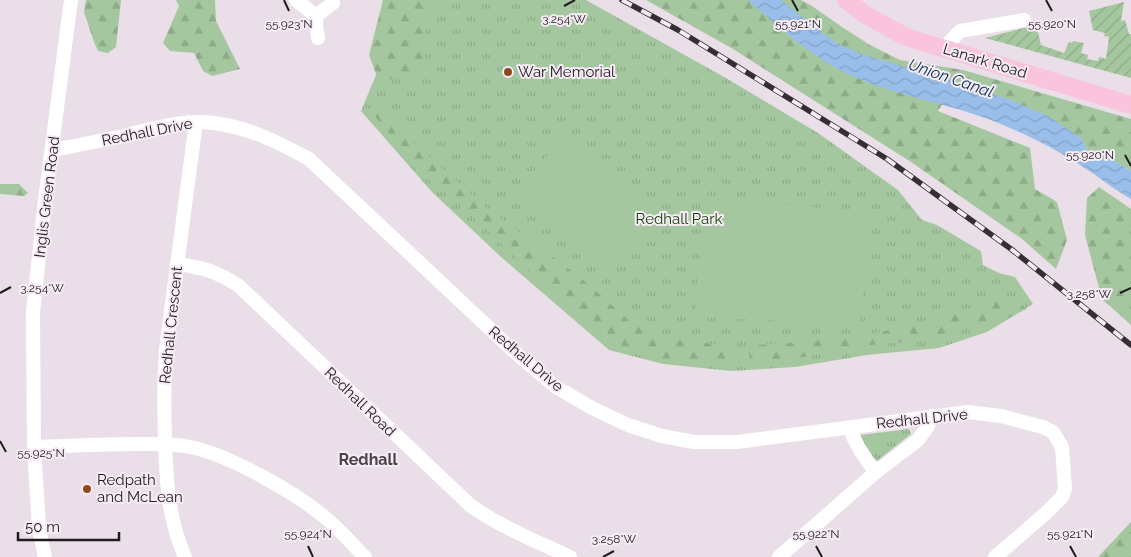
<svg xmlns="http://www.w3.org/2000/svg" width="1131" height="557" font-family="Raleway,sans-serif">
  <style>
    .grass { fill: url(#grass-tufts) }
    .forest { fill: url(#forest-firs) }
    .garden { fill: url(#garden-furrows) }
    .pitch { fill: #a5c79f }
    .water { fill: url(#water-waves) }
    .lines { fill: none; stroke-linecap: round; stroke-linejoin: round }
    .minor { stroke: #fff; stroke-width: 14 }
    .major { stroke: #fac4dc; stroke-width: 18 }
    .rail-casing { stroke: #342f34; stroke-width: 5.5 }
    .rail { stroke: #f7ecf6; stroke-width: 4; stroke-dasharray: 11; stroke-linecap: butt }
    .ticks { fill: none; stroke: #1f1b1f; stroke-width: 2 }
    .poi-dot { fill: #8e491f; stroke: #f7ecf6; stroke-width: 2 }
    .labels { text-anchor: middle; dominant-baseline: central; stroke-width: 4; stroke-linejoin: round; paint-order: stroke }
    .street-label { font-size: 15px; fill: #1f1b1f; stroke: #f7ecf6 }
    .poi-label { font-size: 15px; fill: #1f1b1f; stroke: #f7ecf6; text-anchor: start }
    .park-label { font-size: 15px; fill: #124407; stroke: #f7ecf6 }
    .water-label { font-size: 16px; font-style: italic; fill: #093159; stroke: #f7ecf6 }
    .neighbourhood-label { font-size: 16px; font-weight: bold; fill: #4b434b; stroke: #f7ecf6 }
    .ticks-label { font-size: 12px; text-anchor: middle; fill: #1f1b1f; stroke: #f7ecf6; stroke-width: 4; stroke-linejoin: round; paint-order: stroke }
  </style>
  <defs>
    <pattern id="grass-tufts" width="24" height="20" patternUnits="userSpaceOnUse" patternTransform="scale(1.25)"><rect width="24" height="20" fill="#a5c79f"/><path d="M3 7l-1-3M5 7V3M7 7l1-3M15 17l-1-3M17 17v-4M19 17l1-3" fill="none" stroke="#8eaa88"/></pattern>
    <pattern id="forest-firs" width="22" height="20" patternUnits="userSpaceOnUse" patternTransform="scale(1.25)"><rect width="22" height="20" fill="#a5c79f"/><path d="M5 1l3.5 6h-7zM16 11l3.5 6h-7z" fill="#8eaa88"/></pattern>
    <pattern id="garden-furrows" width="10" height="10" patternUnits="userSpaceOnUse" patternTransform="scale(1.25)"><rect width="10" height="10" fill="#a5c79f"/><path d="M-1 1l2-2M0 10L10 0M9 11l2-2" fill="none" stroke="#8eaa88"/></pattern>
    <pattern id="water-waves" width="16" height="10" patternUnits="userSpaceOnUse" patternTransform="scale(1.25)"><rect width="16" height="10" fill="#99bee9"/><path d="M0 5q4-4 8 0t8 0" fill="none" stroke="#83a3c7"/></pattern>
  </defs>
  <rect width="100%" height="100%" fill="#eadfe9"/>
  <path class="grass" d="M407,0h179l140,78 92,55 80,57 24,30 15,5 44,26 2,14 16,8 16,4 18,27 -46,28 -48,16 -72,7 -72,12 -64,4 -68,-7 -54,-14 -108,-93 -69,-65 -71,-81z
    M909,429l2,5 -34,27c-8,-5 -15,-17 -16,-26z"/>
  <path class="forest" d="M86,0h35l-5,47 -8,6 -10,-2 -4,-9 -10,-30z
    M176,0h39l1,21 24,48 -28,7 -9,-5 -9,-18 -24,-2 -7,-8 16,-37z
    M383,0h49l-9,46 4,25 -48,11 -10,-27z
    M646,0h155l11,6 30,21 28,18 30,15 63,10 168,49v52l-16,-10 -15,-2 -13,-9 -6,-12 -125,-56 -18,29 92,37 5,41 22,13 10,38 -11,29 -34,-30 -111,-77 -178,-113z
    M374,104l19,20 89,80 99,74 50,44 30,15 80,11v11l-37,2 -35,-2 -57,-14 -20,-15 -160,-152 -48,-50 -15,-20z
    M0,184h19l9,9 -4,3 -24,-2z
    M1099,187l32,22v116l-29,-26 -17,-64 2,-37z
    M1004,298l23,11 -24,11h-11l-47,14 -41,8 -46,4 -59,12 -48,3 -4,-14 11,-2 69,-5 39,-5 63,-13 38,-10z
    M1131,522v35h-33z"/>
  <path class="garden" d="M1124,2l-3,19 4,-1 4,14h2v44l-146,-40 69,-18 1,4 -18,4 4,17 23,8 5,-11 3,1 1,-2 11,2 -3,10 7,2 -1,4 11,2 1,-4 7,2 3,-22 -5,-1 1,-3 -12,-3 -4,-19z"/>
  <path class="pitch" d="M564,135l94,77 -52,59 -92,-76z
    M704,198l167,14 -11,112 -165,-7z"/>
  <path class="water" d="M748,0h33l44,35 17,11 22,9 92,27 54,18 38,16 33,22 6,12 13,9 15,2 16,10v28c-18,-10 -33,-23 -51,-34 -26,-17 -55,-31 -84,-43 -48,-19 -101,-26 -148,-48 -38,-18 -69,-47 -100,-74z"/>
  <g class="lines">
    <path class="minor" d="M296,0l20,16
      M318,38l-2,-13v-9l17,-13
      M943,49l17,-18 64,-11
      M52,150c23,-4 47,-9 71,-14 29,-7 60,-17 90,-13 35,4 65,19 96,36l210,197 37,31 36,21 36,17 34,11 32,6h43l231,-30 33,4 42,11 10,5 9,15 3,42 -3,8 -16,16 -51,44
      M178,264c26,4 38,7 61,22l232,220c30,21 65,35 99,51
      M849,427c6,16 16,32 27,45
      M34,447c34,-1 69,-3 103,-3 17,0 36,-1 53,3 40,8 106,46 137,72 14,12 26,26 38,38
      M45,557l-6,-28 -5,-82 -1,-135 12,-112 26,-200
      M185,557c-17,-38 -19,-78 -20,-120 -1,-29 -1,-58 1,-88l30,-227
      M779,557l97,-85 42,-32 10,-14 4,-10"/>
    <path class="major" d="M846,0l20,15 40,22 225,68"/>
    <defs>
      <path id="rail" d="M622,0l56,30 209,129 124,90 120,96"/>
    </defs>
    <use href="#rail" class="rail-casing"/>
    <use href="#rail" class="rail"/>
  </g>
  <path class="ticks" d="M284,0l5,11M792,0l6,11M1046,0l6,11M564,6l11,-6M1125,155l6,11M0,293l11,-6M1120,293l11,-5M0,441l6,11M308,546l5,11M816,546l6,11M1070,546l6,11M603,557l11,-6"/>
  <g class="poi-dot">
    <circle cx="508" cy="72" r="5"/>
    <circle cx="87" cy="489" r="5"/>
  </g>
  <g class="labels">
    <g class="street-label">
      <text transform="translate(985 61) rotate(17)">Lanark Road</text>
      <text transform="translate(147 132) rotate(-11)">Redhall Drive</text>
      <text transform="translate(47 197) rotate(-83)">Inglis Green Road</text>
      <text transform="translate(171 325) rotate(-84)">Redhall Crescent</text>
      <text transform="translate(526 359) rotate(40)">Redhall Drive</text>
      <text transform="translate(360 402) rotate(44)">Redhall Road</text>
      <text transform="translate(922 419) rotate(-6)">Redhall Drive</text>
    </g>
    <g class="poi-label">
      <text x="518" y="72">War Memorial</text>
      <text x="97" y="480">Redpath<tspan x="97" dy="17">and McLean</tspan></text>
    </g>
    <g class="park-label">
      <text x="679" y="219">Redhall Park</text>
    </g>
    <g class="water-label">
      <text transform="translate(951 78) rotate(19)">Union Canal</text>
    </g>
    <g class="neighbourhood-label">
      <text x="368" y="459">Redhall</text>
    </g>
  </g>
  <g class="ticks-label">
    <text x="564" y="23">3.254°W</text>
    <text x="1052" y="28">55.920°N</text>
    <text x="289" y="28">55.923°N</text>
    <text x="798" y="28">55.921°N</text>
    <text x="1090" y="159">55.920°N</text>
    <text x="42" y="292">3.254°W</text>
    <text x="1089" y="298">3.258°W</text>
    <text x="41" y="457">55.925°N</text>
    <text x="308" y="538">55.924°N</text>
    <text x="816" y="538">55.922°N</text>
    <text x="1070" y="538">55.921°N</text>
    <text x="614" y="543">3.258°W</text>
  </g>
  <path d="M18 532v8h101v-8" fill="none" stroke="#1f1b1f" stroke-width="2.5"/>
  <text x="25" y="532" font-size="15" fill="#1f1b1f" stroke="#f7ecf6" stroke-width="4" paint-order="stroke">50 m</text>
</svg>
